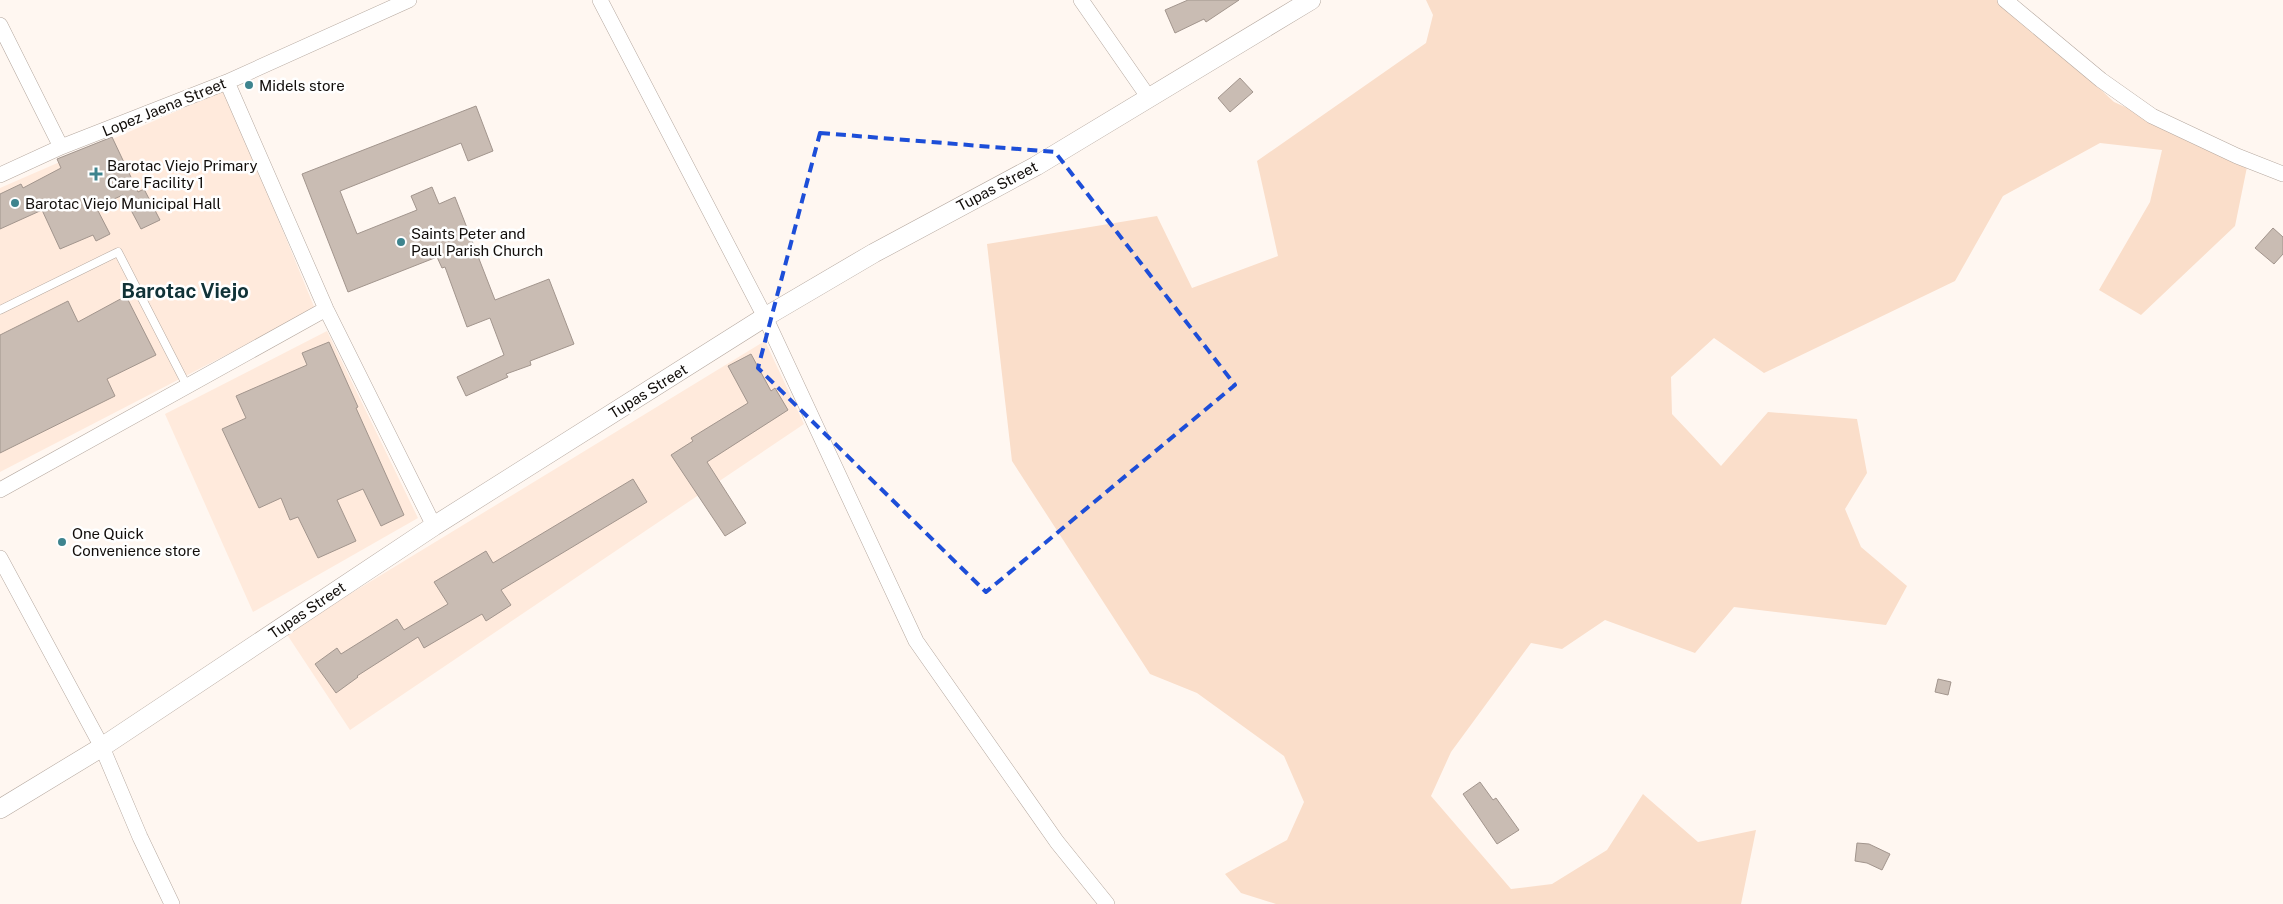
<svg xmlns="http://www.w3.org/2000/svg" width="2283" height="904" font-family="'Public Sans',sans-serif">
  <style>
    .built { fill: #ffeadc }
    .green { fill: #fadeca }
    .building { fill: #c9bcb3; stroke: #a2958d }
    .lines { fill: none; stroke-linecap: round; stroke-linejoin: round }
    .service-casing { stroke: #b5a89f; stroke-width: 9 }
    .minor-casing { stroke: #b5a89f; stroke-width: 16 }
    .tertiary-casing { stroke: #b5a89f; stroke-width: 20 }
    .service { stroke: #fff; stroke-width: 8 }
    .minor { stroke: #fff; stroke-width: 15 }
    .tertiary { stroke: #fff; stroke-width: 19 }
    .marked { fill: none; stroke: #1d4ed8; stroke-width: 4; stroke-dasharray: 10 6; stroke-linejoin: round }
    .poi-dot { fill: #3e848e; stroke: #fff; stroke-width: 2 }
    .labels { text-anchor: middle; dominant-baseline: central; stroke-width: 5; stroke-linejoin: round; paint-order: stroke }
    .poi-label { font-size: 15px; fill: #110d0a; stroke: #fff; text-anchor: start }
    .street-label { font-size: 15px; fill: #110d0a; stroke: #fff }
    .district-label { font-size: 20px; font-weight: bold; fill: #103237; stroke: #fff }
  </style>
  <rect width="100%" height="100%" fill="#fff7f1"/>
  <path class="built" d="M225,90l90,219 -315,163v-284z
    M327,331l91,187 -165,94 -88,-198z
    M765,341l39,83 -454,306 -64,-97z"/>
  <path class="green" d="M1426,0h575l33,27 80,75 134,60 -13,64 -94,89 -42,-25 51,-88 12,-52 -62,-7 -97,53 -48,85 -191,92 -50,-35 -43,39 1,37 49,52 47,-54 89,7 10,54 -22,36 16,38 46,39 -21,39 -152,-18 -39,46 -90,-33 -43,29 -31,-6 -80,109 -20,44 80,93 41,-5 55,-34 36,-56 55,48 58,-12 -15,74h-465l-35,-11 -16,-19 62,-34 17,-38 -20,-46 -87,-63 -47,-19 -138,-213 -25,-217 170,-28 35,72 86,-32 -21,-95 169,-118 7,-28z"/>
  <path class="building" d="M1188,0h51l-33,22 -2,-3 -29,14 -10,-23z
    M1240,78l13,14 -23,20 -12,-14z
    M476,106l17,45 -25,10 -7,-18 -121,48 17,43 60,-24 -6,-14 21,-9 7,17 16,-7 40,103 54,-21 25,65 -44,17 1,4 -25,9 2,3 -42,19 -9,-19 47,-22 -14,-37 -23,9 -22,-60 -3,1 -5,-11 -89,35 -46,-118z
    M112,137l26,55 6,-3 16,31 -19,9 -18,-34 -27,12 14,27 -14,7 -3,-6 -33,14 -18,-39 -42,19v-35l21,-10 2,4 38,-20 -4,-9z
    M2273,228l10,9v17l-9,10 -19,-16z
    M126,296l30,59 -49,24 8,17 -115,57v-118l68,-34 10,21z
    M329,342l29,65 -2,1 48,107 -23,11 -18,-37 -26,11 19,41 -38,17 -20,-41 -8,3 -9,-22 -22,10 -37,-79 24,-11 -10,-22 71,-31 -5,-12z
    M751,354l20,37 4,-3 13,22 -81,52 39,61 -21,13 -54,-81 22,-14 -2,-3 57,-35 -20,-37z
    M633,479l14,23 -146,88 10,15 -25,16 -4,-7 -58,34 -6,-11 -61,39 1,1 -22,16 -21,-29 22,-16 4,6 56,-35 7,11 44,-26 -14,-22 52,-31 7,12z
    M1938,679l13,3 -3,13 -13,-3z
    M1480,782l13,18 3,-2 23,32 -22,14 -34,-50z
    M1857,843l12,1 21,10 -8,16 -15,-7 -12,-2z"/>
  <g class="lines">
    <defs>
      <path id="service" d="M0,310l118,-58 69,134"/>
      <path id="minor" d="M600,0l165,317 151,324 141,201 50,62
        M1081,0l68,98
        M2005,0l96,80 51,36 85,40 46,18
        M0,25l61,122
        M227,82l99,227 108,217
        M0,175l61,-28 166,-65 182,-82
        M0,490l326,-181
        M0,558l102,189 38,90 32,67"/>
      <path id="tertiary" d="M0,809l102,-62 332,-221 331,-209 109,-64 162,-87 275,-166"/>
    </defs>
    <use href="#service" class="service-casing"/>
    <use href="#minor" class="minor-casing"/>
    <use href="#tertiary" class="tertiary-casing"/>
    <use href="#service" class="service"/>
    <use href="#minor" class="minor"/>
    <use href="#tertiary" class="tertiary"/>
  </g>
  <path class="marked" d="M820,133l235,19 180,233 -249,207 -228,-224z"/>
  <g class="poi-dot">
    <circle cx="249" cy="85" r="5"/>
    <path d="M93.5 166.5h5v5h5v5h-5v5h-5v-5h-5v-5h5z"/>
    <circle cx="15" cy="203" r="5"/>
    <circle cx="401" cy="242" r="5"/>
    <circle cx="62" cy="542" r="5"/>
  </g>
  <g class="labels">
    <g class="poi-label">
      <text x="259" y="85">Midels store</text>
      <text x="107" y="165">Barotac Viejo Primary<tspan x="107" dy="17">Care Facility 1</tspan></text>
      <text x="25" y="203">Barotac Viejo Municipal Hall</text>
      <text x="411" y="233">Saints Peter and<tspan x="411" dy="17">Paul Parish Church</tspan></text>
      <text x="72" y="533">One Quick<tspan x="72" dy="17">Convenience store</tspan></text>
    </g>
    <g class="street-label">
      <text transform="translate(164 107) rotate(-22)">Lopez Jaena Street</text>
      <text transform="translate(997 186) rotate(-28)">Tupas Street</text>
      <text transform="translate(648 391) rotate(-32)">Tupas Street</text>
      <text transform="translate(307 610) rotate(-34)">Tupas Street</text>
    </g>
    <g class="district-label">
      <text x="185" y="291">Barotac Viejo</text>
    </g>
  </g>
</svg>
